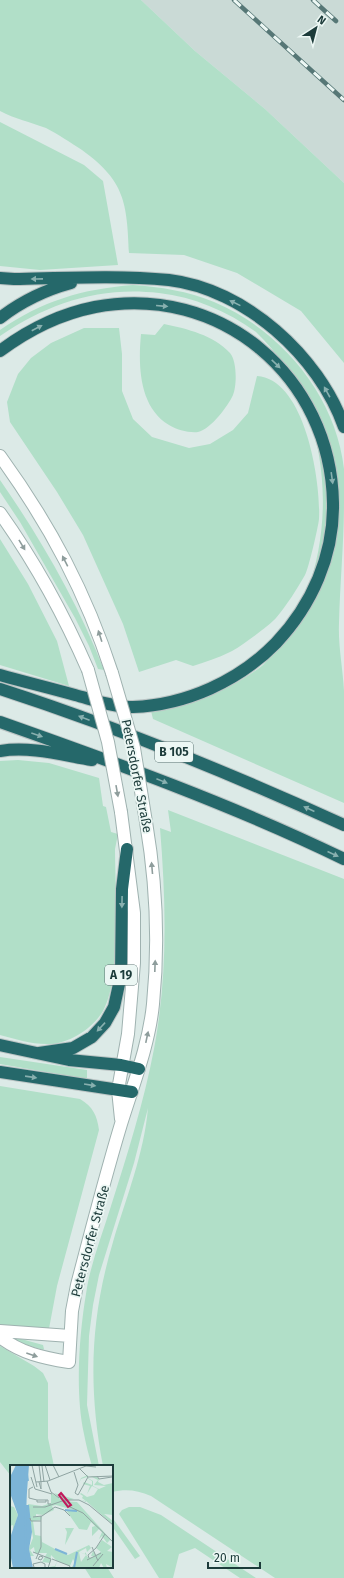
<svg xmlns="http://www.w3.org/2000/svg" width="344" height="1578" font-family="'Fira Sans',sans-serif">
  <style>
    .built { fill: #cadad6 }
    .green { fill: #b1dfc8 }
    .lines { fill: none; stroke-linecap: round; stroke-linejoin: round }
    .minor-casing { stroke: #9fb2b0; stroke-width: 14 }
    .highway-casing { stroke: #bbc4c4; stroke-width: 14 }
    .minor { stroke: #fff; stroke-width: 12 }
    .highway { stroke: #25686a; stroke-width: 12 }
    .rail-casing { stroke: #567776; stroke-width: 4.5 }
    .rail { stroke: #ecf7f4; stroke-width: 3; stroke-dasharray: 9; stroke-linecap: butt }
    .minor-bridge-casing { stroke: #9fb2b0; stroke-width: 14; stroke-linecap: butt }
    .minor-bridge { stroke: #fff; stroke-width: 12 }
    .oneway { fill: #88b0af }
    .oneway2 { fill: #8e9d9c }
    .labels { text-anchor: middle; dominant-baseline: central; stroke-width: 3.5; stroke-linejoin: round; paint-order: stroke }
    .shield { fill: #ecf7f4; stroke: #5a7372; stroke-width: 1 }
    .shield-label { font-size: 12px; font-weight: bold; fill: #1c3b3a }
    .street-label { font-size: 13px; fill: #1c3b3a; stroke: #ecf7f4 }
    .inset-river { fill: none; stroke: #7cb4d7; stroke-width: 2 }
    .inset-road { fill: none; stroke: #8fa4a2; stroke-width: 1 }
    .view { fill: #c2185b; fill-opacity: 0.15; stroke: #c2185b; stroke-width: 2 }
    .inset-edge { fill: none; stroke: #1c3b3a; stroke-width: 2 }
  </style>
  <rect width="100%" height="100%" fill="#dceae7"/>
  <path class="built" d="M141,0h203v183l-79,-74 -70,-58z"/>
  <path class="green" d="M0,0h141l54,51 70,58 79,74v180l-43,-52 -64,-38 -53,-18 -55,-2c-2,-50 -4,-72 -47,-103 -11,-7 -24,-16 -36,-22 -16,-6 -31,-9 -46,-17z
    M0,122l84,43 19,16 15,84 -78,5 -40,-4z
    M133,285c27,2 55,6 81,17 67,28 122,94 130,167 0,11 0,22 0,32 0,41 -4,82 -5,122 -1,23 4,46 5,68 0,37 0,75 0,112l-191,-84 -2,-8c39,-8 80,-20 112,-46 81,-87 81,-250 -7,-333 -29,-21 -62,-35 -97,-39 -59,-7 -111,10 -159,43v-6c42,-29 82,-41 133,-45z
    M164,324c24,5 49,11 66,29 7,8 7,32 3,42 -5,11 -22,34 -35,37 -9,1 -21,-2 -29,-7 -30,-18 -31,-59 -28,-91l14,1z
    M84,328h35l3,26v37l11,28 19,18 37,11 21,-4 23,-14 15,-17 9,-37c48,3 64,105 62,143 -1,9 -10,48 -14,56 -8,14 -18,30 -29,43 -6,7 -37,30 -46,34 -12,6 -25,10 -37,14l-17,-6 -37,12 -16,-48 -40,-89 -26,-43 -47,-70 -3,-20 11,-28 13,-16 20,-15z
    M0,480c41,59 78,123 104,190l-6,-1 -9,-23 -14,-28 -55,-96 -20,-30z
    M0,539l28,45 29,57 12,45 -69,-21z
    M18,760l31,3 50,15 4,28 3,1 5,25 7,2 -3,15c0,40 7,128 -12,162 -10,17 -33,32 -52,33 -18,1 -35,-5 -51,-9v-274z
    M168,810l176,69v699h-69l-124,-82c-14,-6 -25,-7 -39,-4v-26h-9c-15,-79 -13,-147 10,-224 13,-44 31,-88 35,-134l-14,55 -35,112 -6,30 -4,31 -2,69 12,61h-7c-3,-10 -6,-21 -8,-32 -9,-40 -5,-99 2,-140 4,-29 16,-59 25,-88 16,-51 33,-104 43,-157 14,-74 12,-147 6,-221l11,4z
    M0,1057l87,13v9l-87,-15z
    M0,1086l80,13c13,8 17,16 19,31l-42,156 -9,48 -48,-3z
    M14,1337l29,8 1,4 -1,1 -28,-9 -2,-1z
    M0,1346l34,20 9,7 5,10v55l6,28h-43v10l-11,-14z
    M129,1507h11l21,8 95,63h-16l-45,-30 -16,6 -6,24h-14l-40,-64 3,-4z
    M114,1520l26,36 -5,3 -23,-33z
    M84,1567h23l7,11h-23z"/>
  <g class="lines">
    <defs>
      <path id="minor" d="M0,456c50,69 86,137 112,217
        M0,513c35,49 64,102 88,157
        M121,812l13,101v50l-6,71 -10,56 3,29
        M0,1331l70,5
        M0,1337c21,16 43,21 69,25l3,-51 5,-26c14,-54 28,-108 44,-161 12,-39 28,-79 32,-120 6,-60 3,-123 -7,-182"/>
      <path id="highway" d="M0,278l14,1c51,-1 104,-4 155,1 76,9 150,76 175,147
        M0,318c22,-17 45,-28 71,-35
        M0,351c28,-21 60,-37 95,-44 125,-24 236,70 238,196 1,52 -21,102 -57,140 -37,38 -90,62 -143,64 -20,0 -39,-7 -58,-12 -25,-7 -50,-13 -75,-20
        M0,689c117,38 232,85 344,136
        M0,722c116,41 233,83 344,137
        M0,751c30,-5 62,4 92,9
        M0,1045l69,15 52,5 18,4
        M39,1053l34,-5 19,-11 13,-14 9,-16 7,-32 1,-86 5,-40
        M0,1072l132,20"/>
    </defs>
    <use href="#minor" class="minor-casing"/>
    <use href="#highway" class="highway-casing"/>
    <use href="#minor" class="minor"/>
    <use href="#highway" class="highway"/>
    <defs>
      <path id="rail" d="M234,0l110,100
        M313,0l23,21"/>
    </defs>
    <use href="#rail" class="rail-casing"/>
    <use href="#rail" class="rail"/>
    <defs>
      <path id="minor-bridge" d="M88,670l20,72 13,70
        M112,673l22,75 12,74"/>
    </defs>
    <use href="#minor-bridge" class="minor-bridge-casing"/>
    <use href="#minor-bridge" class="minor-bridge"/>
  </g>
  <defs><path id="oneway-solid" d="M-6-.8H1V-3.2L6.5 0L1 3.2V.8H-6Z"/></defs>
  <g class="oneway">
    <use href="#oneway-solid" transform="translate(37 279) rotate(179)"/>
    <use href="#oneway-solid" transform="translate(235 303) rotate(-154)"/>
    <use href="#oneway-solid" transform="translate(162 306) rotate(5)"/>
    <use href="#oneway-solid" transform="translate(37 328) rotate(-28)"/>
    <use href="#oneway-solid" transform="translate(276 364) rotate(44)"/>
    <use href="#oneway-solid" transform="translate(327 392) rotate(-119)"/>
    <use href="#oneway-solid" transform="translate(332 478) rotate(82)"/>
    <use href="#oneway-solid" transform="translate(84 718) rotate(-159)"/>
    <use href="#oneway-solid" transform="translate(37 735) rotate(19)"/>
    <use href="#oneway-solid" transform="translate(162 781) rotate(22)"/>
    <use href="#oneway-solid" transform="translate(309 809) rotate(-155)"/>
    <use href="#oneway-solid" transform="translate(333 854) rotate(24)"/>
    <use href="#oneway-solid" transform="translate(122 902) rotate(91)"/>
    <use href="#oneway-solid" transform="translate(101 1027) rotate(133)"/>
    <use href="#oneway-solid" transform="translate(31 1077) rotate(8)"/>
    <use href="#oneway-solid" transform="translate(90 1085) rotate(9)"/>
  </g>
  <g class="oneway2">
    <use href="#oneway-solid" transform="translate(22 545) rotate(59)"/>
    <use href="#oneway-solid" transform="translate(65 561) rotate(-117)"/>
    <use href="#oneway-solid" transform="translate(100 636) rotate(-108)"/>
    <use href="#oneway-solid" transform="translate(117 791) rotate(80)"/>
    <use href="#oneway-solid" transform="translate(152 868) rotate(-95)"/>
    <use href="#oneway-solid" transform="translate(155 966) rotate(-88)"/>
    <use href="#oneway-solid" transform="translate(147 1037) rotate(-78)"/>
    <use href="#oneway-solid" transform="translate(32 1355) rotate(19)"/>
  </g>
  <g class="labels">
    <g class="shield">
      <rect x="155" y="742" width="38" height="20" rx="3"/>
      <rect x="105" y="965" width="32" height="20" rx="3"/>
    </g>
    <g class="shield-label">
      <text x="174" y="752">B 105</text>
      <text x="121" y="975">A 19</text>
    </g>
    <g class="street-label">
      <text transform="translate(137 776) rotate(79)">Petersdorfer Straße</text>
      <text transform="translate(90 1241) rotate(-75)">Petersdorfer Straße</text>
    </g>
  </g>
  <g transform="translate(10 1465)">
    <rect width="103" height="103" fill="#dceae7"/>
    <path d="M78,10v3l5,3v5l6,3 7,-3 -12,-1 4,-5 -8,-4 7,1 2,2 -1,3 6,3 9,-2v32l-9,-1 9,7v4l-27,-24v1l-5,-2 5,1 -4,-3 1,-2 -3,-2 1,-1 6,4 7,-2 4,-6 -6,-3 -5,8 3,-8 -7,-2 1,-2 8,3v-4l-5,-3v-1l-6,2 -3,6 3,-7zM41,28l9,6 -6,-6 20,6 -22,7 2,4 -11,5 -7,-1v3l6,-1 -1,4 -8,1 2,14 6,1 1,6 13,7 4,-35 -4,35 13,6 21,-10 2,3 -4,4 -1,-4 -7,4 6,2v-2l2,3 -8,-3 2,10 5,-7 3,3 6,-2h-4l2,-5 3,4 5,-3 -5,-4 6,-8 10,7 -5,4 6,1v16l-7,-4 1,4h-3l-3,-5 -2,5h-28l4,-5 -2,-4 -3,7 -13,-5 -2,7h-3l-3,-1 6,-1 2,-5 -6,-6 -1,8 -8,-1 5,-9h-12l-1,-6 -4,3 4,6h-4l-1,-8 4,-10 -5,-34 14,2 9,-3zM52,36l15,1 36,40 -3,-2 -3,3 -5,-7 -3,3 3,-7 -3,-3 -7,7v-9l3,-1 -4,-4 -4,8 -8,-1 1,-4 -1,4 -13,-19 11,1 -21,-6zM0,41l4,1 4,8 -5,16v-6l-3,1zM55,63h9l-9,17 2,-13z" fill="#b1dfc8"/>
    <path d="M6,0h13l-3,40h3l3,27 -3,17 4,19h-20l-3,-15v-15l8,-23 -8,-22v-16z" fill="#7cb4d7"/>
    <path class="inset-river" d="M15,0l1,92 2,11M16,3l2,13M55,45l12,1M45,84l12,5M64,103l3,-16"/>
    <path class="inset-road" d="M22,0l5,22M29,0l2,17M35,0l5,15M43,0l6,12M32,1l2,16M70,4l8,8 25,-1M64,7l4,13 -3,8 3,2M87,11l2,3 13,-2M21,12l4,12 17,5M37,16l4,11 8,6M26,17l12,-1 38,-15 10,1M29,17l2,7v-7M23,22l-4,2v9l8,2M68,30l10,-18M36,35v2h-9v-2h11v4h3M55,36l3,5 15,7 30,29M23,42h12l20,-7h14l10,5 24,20M23,52l9,-1 13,-9 9,3 6,6M20,53l1,3h10M82,82l6,14M23,87l18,7 -3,9M30,91l3,1 -2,3 -3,-1zM79,93l-1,-3 8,-7 9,-14M26,94l5,-12v-31M42,94l18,7 -1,2M77,95l14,-7M83,101l10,-12M24,102l-1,-3 8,-2 4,2v4"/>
    <path class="view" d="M51,28l10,12 -3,2 -9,-12z"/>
    <rect width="103" height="103" class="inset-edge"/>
  </g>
  <g transform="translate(316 28) rotate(36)" stroke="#ecf7f4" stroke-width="3" paint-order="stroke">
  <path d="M0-3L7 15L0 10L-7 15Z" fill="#1c3b3a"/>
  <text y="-6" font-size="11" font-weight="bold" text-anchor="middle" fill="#1c3b3a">N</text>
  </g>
  <path d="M208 1562v6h52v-6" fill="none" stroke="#1c3b3a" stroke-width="2"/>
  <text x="214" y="1562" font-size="12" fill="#1c3b3a" stroke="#ecf7f4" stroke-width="3" paint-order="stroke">20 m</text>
</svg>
